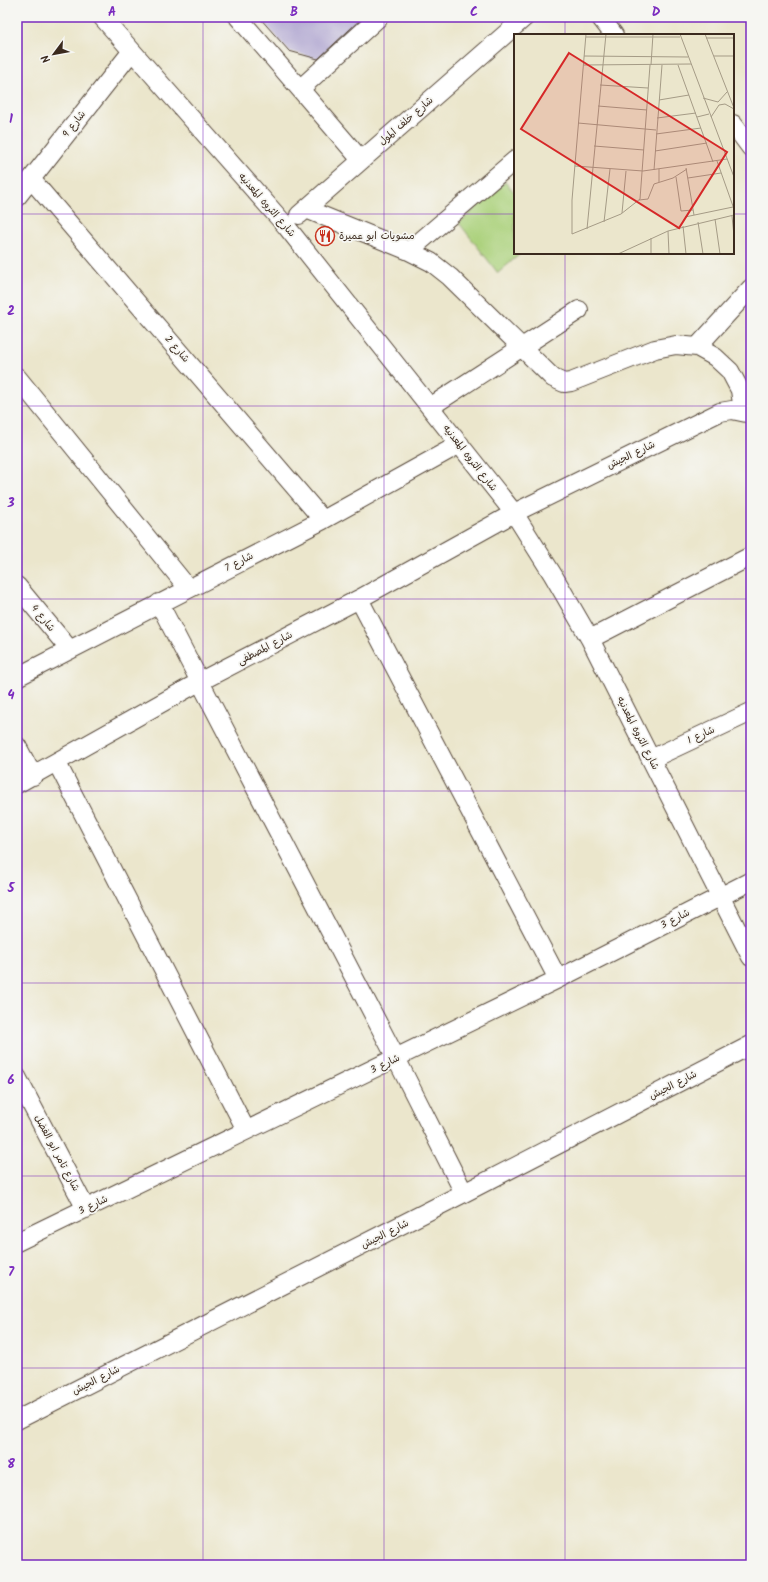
<svg xmlns="http://www.w3.org/2000/svg" width="768" height="1582" font-family="Kalam,'Playpen Sans Arabic',sans-serif">
  <style>
    .green { fill: #abd17b; stroke: #737e4c }
    .building { fill: #afa4d0 }
    .lines { fill: none; stroke-linecap: round; stroke-linejoin: round }
    .minor-casing { stroke: #554638; stroke-width: 20 }
    .minor { stroke: #fff; stroke-width: 18 }
    .grid { fill: none; stroke: #7b2cbf; stroke-width: 1; stroke-opacity: 0.55 }
    .labels { text-anchor: middle; dominant-baseline: central; stroke-width: 3.5; stroke-linejoin: round; paint-order: stroke }
    .street-label { font-size: 10px; fill: #3b2a1e; stroke: #f6f6f2 }
    .poi-label { font-size: 10px; fill: #3b2a1e; stroke: #f6f6f2; text-anchor: start }
    .inset-road { fill: none; stroke: #a59b86; stroke-width: 1 }
    .view { fill: #d62828; fill-opacity: 0.15; stroke: #d62828; stroke-width: 2 }
    .inset-edge { fill: none; stroke: #3b2a1e; stroke-width: 2 }
    .neatline { fill: none; stroke: #7b2cbf; stroke-width: 1.5 }
    .grid-label { font-size: 13px; text-anchor: middle; font-weight: bold; fill: #7b2cbf }
  </style>
  <rect width="100%" height="100%" fill="#f6f6f2"/>
  <filter id="ink" filterUnits="userSpaceOnUse"><feTurbulence type="fractalNoise" baseFrequency=".025" numOctaves="2"/><feDisplacementMap in="SourceGraphic" scale="8" xChannelSelector="R" yChannelSelector="G"/><feConvolveMatrix kernelMatrix="1 2 1 2 8 2 1 2 1" color-interpolation-filters="sRGB"/></filter>
  <filter id="wash" filterUnits="userSpaceOnUse"><feTurbulence type="fractalNoise" baseFrequency=".012" numOctaves="4" result="noise"/><feDisplacementMap in="SourceGraphic" scale="16" xChannelSelector="R" yChannelSelector="G"/><feGaussianBlur stdDeviation="0.9" result="paint"/><feColorMatrix in="noise" values="0 0 0 0 0 0 0 0 0 0 0 0 0 0 0 0 0 1.4 0 .05"/><feComposite in="paint" operator="in"/></filter>
  <g filter="url(#wash)">
    <rect width="100%" height="100%" fill="#ebe6cc"/>
    <path class="green" d="M505,182l10,11v60h6l-23,20 -39,-50z"/>
    <g id="blocks">
      <path class="building" d="M259,17h104l-45,42 -29,-8z"/>
    </g>
  </g>
  <g filter="url(#ink)">
    <use href="#blocks" fill-opacity="0" stroke="#554638" stroke-width="1"/>
    <g class="lines">
      <defs>
        <path id="minor" d="M102,17l184,209 228,287 39,62 37,64 161,318
          M238,17l123,143
          M600,17l14,18
          M300,89l79,-72
          M733,124l18,24
          M31,179l292,341
          M17,197l115,-146
          M306,209l103,42 22,11 19,15 103,101 11,5 7,-1 84,-33 21,-4 21,2 18,10 15,14 10,19 3,21
          M299,215l226,-198
          M409,251l106,-91
          M697,347l54,-59
          M17,377l171,211
          M430,407l149,-97
          M17,586l53,64
          M359,599l199,380
          M159,603l237,455 68,135
          M590,639l161,-83
          M17,677l306,-157 137,-76
          M17,746l16,30
          M651,759l100,-47
          M57,763l189,367
          M17,784l182,-102 160,-83 155,-86 206,-101 12,-2 19,4
          M17,1077l69,132
          M17,1242l541,-263 193,-98
          M17,1420l447,-227 287,-148"/>
      </defs>
      <use href="#minor" class="minor-casing"/>
      <use href="#minor" class="minor"/>
    </g>
  </g>
  <path class="grid" d="M203,17v1548M384,17v1548M565,17v18M17,214h498M733,214h18M565,253v1312M17,406h734M17,599h734M17,791h734M17,983h734M17,1176h734M17,1368h734"/>
  <defs>
    <symbol id="restaurant-ring" viewBox="-11 -11 22 22"><circle r="9.5" fill="#f6f6f2" stroke="#c8321e" stroke-width="1.5"/><path d="M-5-6h1v4h1v-4h1v4h1v-4h1v5L-1.5 .5V6h-2V.5L-5-1ZM5-6V6H3V1.5H1.5Q1.5-4 5-6Z" fill="#c8321e"/></symbol>
  </defs>
  <g fill-rule="evenodd">
    <use href="#restaurant-ring" x="314" y="225" width="22" height="22"/>
  </g>
  <g class="labels">
    <g class="street-label">
      <text transform="translate(406 121) rotate(-41)">شارع خلف المول</text>
      <text transform="translate(74 124) rotate(-52)">شارع 9</text>
      <text transform="translate(267 205) rotate(49)">شارع الثروه المعدنيه</text>
      <text transform="translate(177 349) rotate(49)">شارع 2</text>
      <text transform="translate(631 455) rotate(-26)">شارع الجيش</text>
      <text transform="translate(470 458) rotate(52)">شارع الثروه المعدنيه</text>
      <text transform="translate(239 562) rotate(-27)">شارع 7</text>
      <text transform="translate(43 618) rotate(51)">شارع 4</text>
      <text transform="translate(265 648) rotate(-28)">شارع المصطفى</text>
      <text transform="translate(638 733) rotate(63)">شارع الثروه المعدنيه</text>
      <text transform="translate(701 735) rotate(-25)">شارع 1</text>
      <text transform="translate(675 919) rotate(-27)">شارع 3</text>
      <text transform="translate(385 1064) rotate(-26)">شارع 3</text>
      <text transform="translate(673 1085) rotate(-27)">شارع الجيش</text>
      <text transform="translate(57 1153) rotate(62)">شارع تامر ابو الفضل</text>
      <text transform="translate(93 1205) rotate(-26)">شارع 3</text>
      <text transform="translate(385 1234) rotate(-27)">شارع الجيش</text>
      <text transform="translate(96 1380) rotate(-27)">شارع الجيش</text>
    </g>
    <g class="poi-label">
      <text x="339" y="236">مشويات ابو عميرة</text>
    </g>
  </g>
  <g transform="translate(514 34)">
    <rect width="220" height="220" fill="#ebe6cc"/>
    <path class="inset-road" d="M72,0l-14,166v34l49,-20 19,-15 10,-134M166,0l54,143M191,0l29,74M72,3h94M192,4h28M70,22l104,1M200,22h20M70,31l107,-1M137,31l2,-31M164,31l35,97M86,51l48,3M189,64l15,4 9,-10M145,66l30,-5M84,72l49,4M183,83l12,-3M197,83l8,-12 6,-1 9,5M143,84l39,-5M64,89l78,7M142,100l45,-6M80,112l50,4M141,117l52,-8M203,127l17,48M61,132l68,5 84,-12M172,134l8,47M145,135v13M140,136l8,-105M162,143l5,34 12,-1M174,144l33,-5M125,166l9,-1 6,-15 19,-6 14,-9M108,179l4,-42M218,182l2,20M171,183l48,-10M201,185l5,35M90,188l6,-53M184,188l5,32M169,192l3,28M73,195l19,-195M154,197l1,23M137,204v16M104,220l50,-23 66,-16"/>
    <path class="view" d="M55,19l158,99 -48,76 -158,-99z"/>
    <rect width="220" height="220" class="inset-edge"/>
  </g>
  <rect width="768" height="1582" fill="none" stroke="#f6f6f2" stroke-width="44"/>
  <g transform="translate(54 54) rotate(238)" stroke="#f6f6f2" stroke-width="3" paint-order="stroke">
  <path d="M0-3L7 15L0 10L-7 15Z" fill="#3b2a1e"/>
  <text y="-6" font-size="11" font-weight="bold" text-anchor="middle" fill="#3b2a1e">N</text>
  </g>
  <rect x="22" y="22" width="724" height="1538" class="neatline"/>
  <g class="grid-label">
    <text x="112" y="16">A</text>
    <text x="294" y="16">B</text>
    <text x="474" y="16">C</text>
    <text x="656" y="16">D</text>
    <text x="11" y="123">1</text>
    <text x="11" y="315">2</text>
    <text x="11" y="507">3</text>
    <text x="11" y="699">4</text>
    <text x="11" y="892">5</text>
    <text x="11" y="1084">6</text>
    <text x="11" y="1276">7</text>
    <text x="11" y="1468">8</text>
  </g>
</svg>
